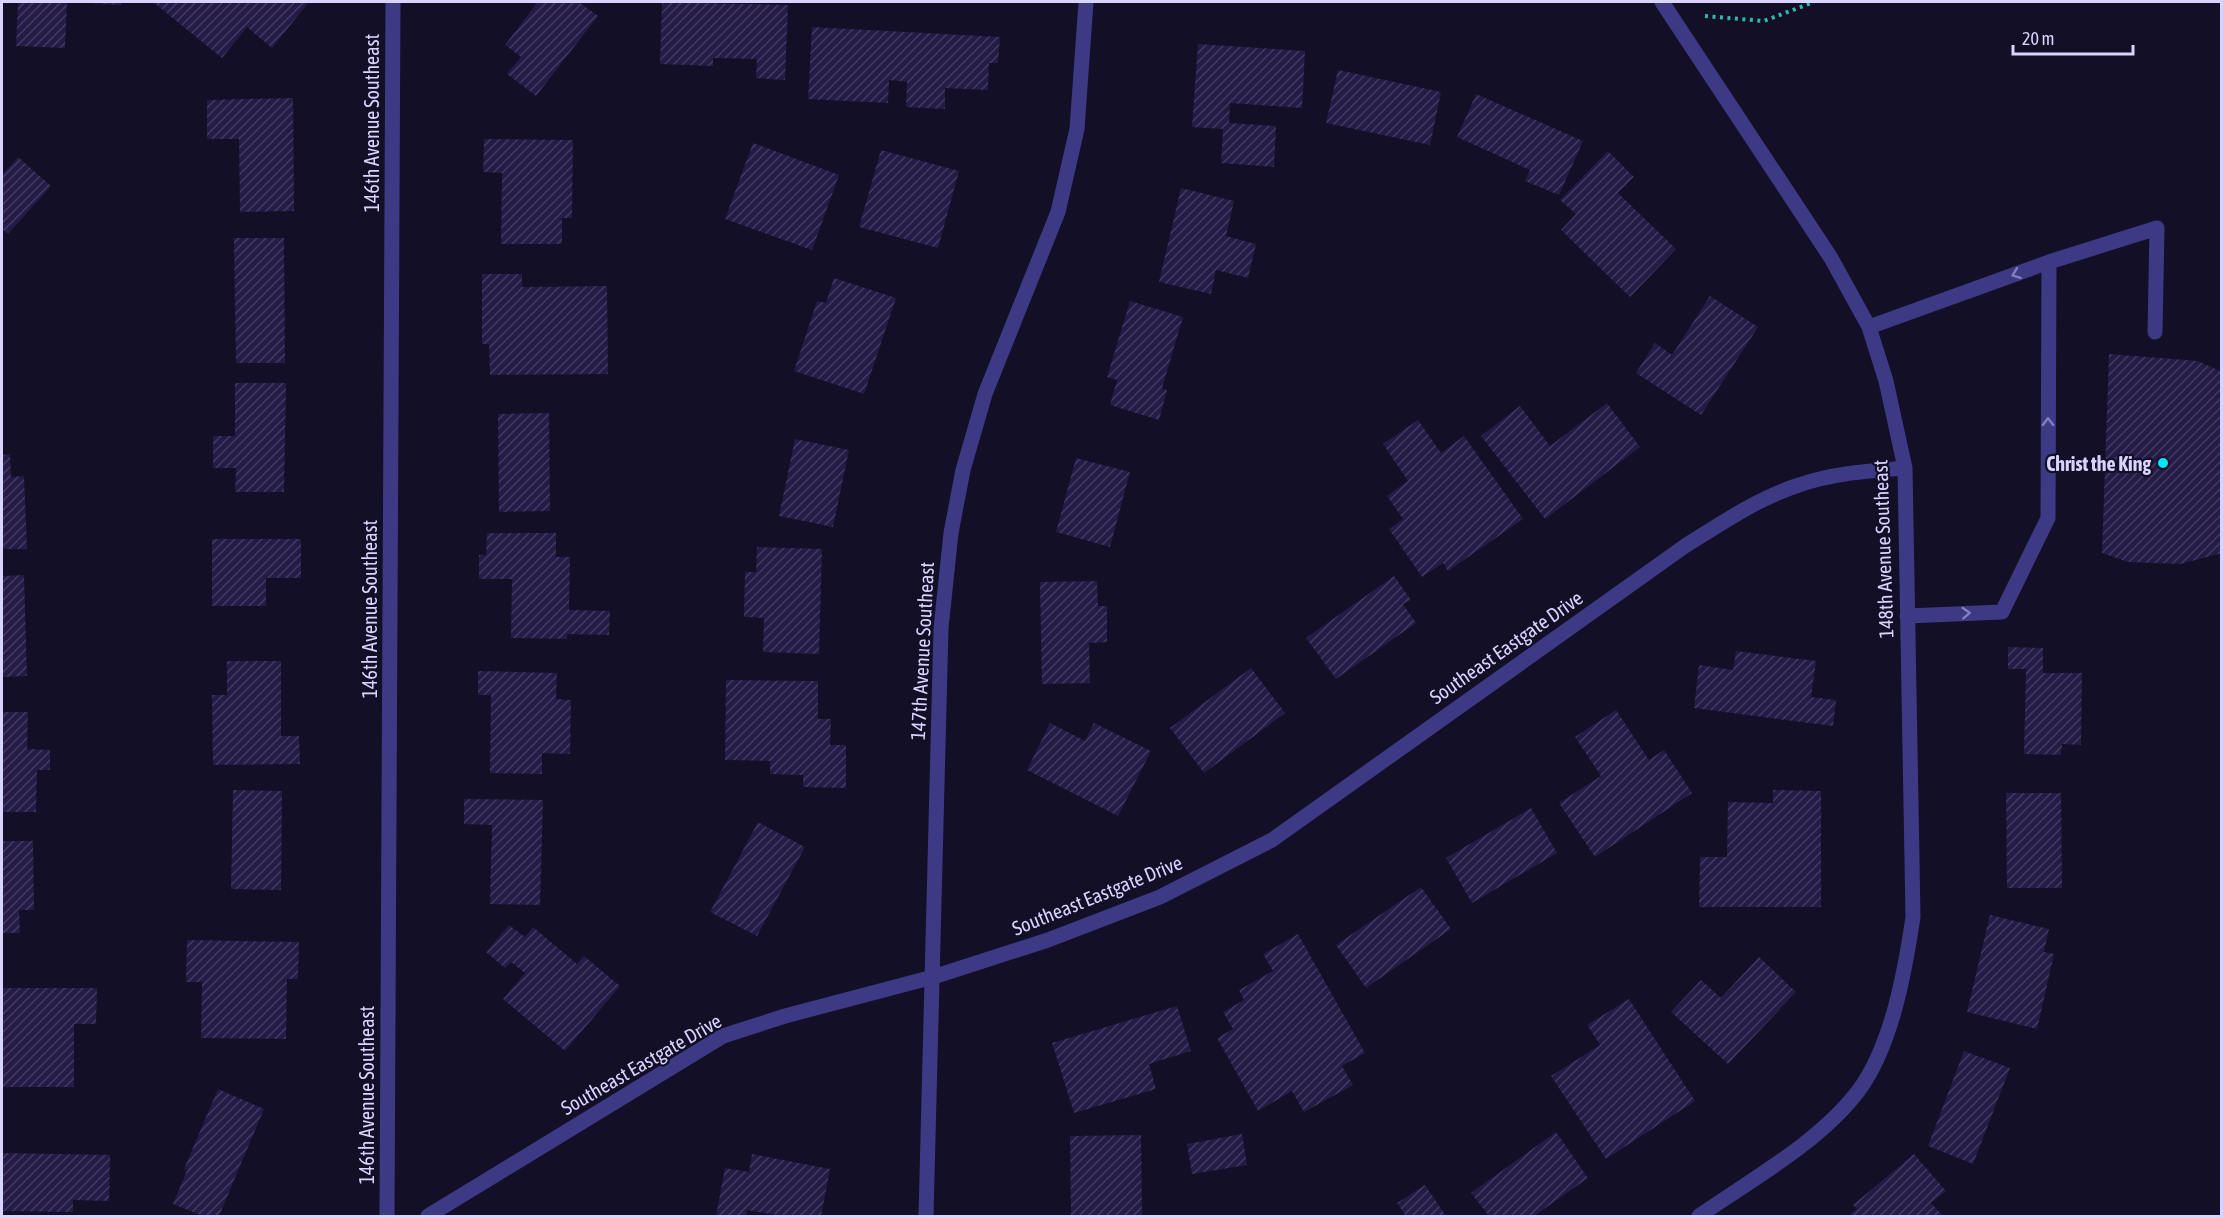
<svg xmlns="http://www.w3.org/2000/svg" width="2223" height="1218" font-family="'Asap Condensed',sans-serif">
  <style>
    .building { fill: url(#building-hatch) }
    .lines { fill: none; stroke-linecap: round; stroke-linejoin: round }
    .path { stroke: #2fb8b0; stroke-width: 4; stroke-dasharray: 3 4.5; stroke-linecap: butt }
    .minor { stroke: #3d3a85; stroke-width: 15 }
    .oneway { stroke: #837fbc }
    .poi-dot { fill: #00e5ff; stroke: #130f26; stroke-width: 2 }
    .labels { text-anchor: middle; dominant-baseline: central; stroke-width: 4.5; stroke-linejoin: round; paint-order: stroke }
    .street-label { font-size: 20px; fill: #d9d4ff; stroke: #130f26 }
    .poi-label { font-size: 20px; font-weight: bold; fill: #d9d4ff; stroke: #130f26; text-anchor: end }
  </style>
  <defs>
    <pattern id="building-hatch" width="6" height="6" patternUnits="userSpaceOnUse" patternTransform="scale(1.5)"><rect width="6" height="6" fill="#241b47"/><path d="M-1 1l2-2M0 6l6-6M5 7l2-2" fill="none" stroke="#433b63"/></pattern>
  </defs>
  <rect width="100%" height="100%" fill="#130f26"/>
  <path class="building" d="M18,2h49l-2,46 -49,-2z
    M90,2h31v3l-31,-2z
    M153,2h153l2,1 -36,45 -25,-21 -25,31z
    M538,2h41l19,14 -62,80 -29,-22 14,-17 -16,-12z
    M662,2l126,3 -3,75 -29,-2 1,-19 -44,-1v8l-53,-2z
    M812,27l188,10 -2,26h-9l-1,27 -43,-2v21l-39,-2 1,-25 -18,-2 -1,23 -80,-4z
    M1198,44l107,7 -3,57 -72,-5 -1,20 47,3 -2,41 -53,-4 2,-34 -31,-2z
    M1338,70l103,22 -11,53 -104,-22z
    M1476,94l107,47 -24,54 -34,-14 5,-11 -73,-33z
    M293,98l1,113 -54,1 -1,-73h-32v-39z
    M484,139l89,1 -1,78h-10v26h-61l1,-71 -19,-1z
    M753,143l86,32 -27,75 -87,-31z
    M881,150l78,21 -21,77 -79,-21z
    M1608,151l26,26 -16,16 58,56 -46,48 -69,-67 15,-16 -16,-14z
    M18,157l33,29 -43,48 -6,-5v-54z
    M1181,188l53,13 -8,35 30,8 -8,34 -32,-8 -5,24 -52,-12z
    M234,238h50l1,125h-49z
    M482,274h40v13l85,-1 1,88 -118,1 -1,-31h-7z
    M834,278l62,20 -32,96 -70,-23 23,-70 9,2z
    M1710,296l48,31 -57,88 -65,-42 19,-30 17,12z
    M1130,301l53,16 -21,71 5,2 -8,30 -49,-15 7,-25 -10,-3z
    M2109,354l89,7 24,11v181l-42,11 -52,-2 -26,-9z
    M235,383h51l-2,109h-49l1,-24h-23v-32h22z
    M1607,403l33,44 -95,72 -64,-83 39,-30 30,40z
    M549,413l1,98 -51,1 -1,-98z
    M1418,420l23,33 23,-17 59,83 -75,52 -5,-8 -21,14 -33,-48 14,-10 -16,-23 21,-15 -25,-37z
    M795,439l54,11 -16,77 -54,-11z
    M10,454l1,23 13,-1 3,73h-25v-94z
    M1076,458l54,14 -20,75 -54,-15z
    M487,533h69v24h14l-1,53 41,1 -1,24 -42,-1v5l-56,-1 1,-59h-33v-24h7z
    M212,539h89v39h-35v28h-54z
    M757,547l65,2 -3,105 -56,-2 1,-34 -20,-1 1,-45h11z
    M24,575l3,101 -25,1v-101z
    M1394,576l17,24 -8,4 13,19 -80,56 -30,-41z
    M1097,581l1,25h9v36l-18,1 1,40 -48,1 -2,-102z
    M2008,647l35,1v25h39l-1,72 -19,-1 -1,11 -37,-1 2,-85h-18z
    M1736,651l80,10 -5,36 25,3 -3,26 -139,-18 5,-43 34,5z
    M227,661h54v75h18l1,28 -87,1 -1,-70h15z
    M1251,668l34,45 -81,60 -34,-45z
    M478,671l79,2 -1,26 15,1 -1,54 -28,-1v21l-52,-1 1,-78h-13z
    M726,680l92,1v38h13l-1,26h16v43l-43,-1v-12l-33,-1v-13l-45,-1z
    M1616,710l33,50 15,-10 28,43 -97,64 -36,-54 42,-27 -26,-39z
    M2,712h26l-1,37 23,1v20h-13l-1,42h-34z
    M1050,723l35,18 9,-18 57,28 -33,65 -91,-46z
    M233,790l49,1 -1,99 -50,-1z
    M1773,790l48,1v116h-122l1,-50h27l1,-55 45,1z
    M2006,793h55l1,95h-55z
    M464,799l79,1 -3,105 -50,-1 2,-79 -28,-1z
    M1531,808l26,45 -85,50 -26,-45z
    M758,822l47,25 -48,89 -47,-24z
    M2,841h31l1,69h-15l1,23h-18z
    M1421,887l30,42 -85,59 -30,-43z
    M1990,915l59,14 -5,23 10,2 -17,75 -70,-17z
    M509,925l16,12 8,-10 44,37 7,-8 36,30 -55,65 -62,-52 22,-26 -14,-11 -6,6 -19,-16z
    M1298,934l67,119 -23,13 11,19 -49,27 -12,-21 -34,20 -41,-73 16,-9 -10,-17 21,-12 -5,-10 34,-19 -10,-17z
    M187,940l112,2 -1,37h-11l-1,60 -85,-1 1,-56h-16z
    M1759,957l37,35 -68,72 -57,-52 30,-32 20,18z
    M2,988h95l-1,36h-22v63h-72z
    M1629,999l66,102 -89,58 -55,-83 49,-31 -13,-20z
    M1177,1006l14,45 -42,13 7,25 -82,24 -22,-70z
    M1964,1051l46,17 -37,96 -45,-18z
    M218,1089l46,20 -45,107h-16l-30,-12 14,-34 -3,-1z
    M1556,1132l32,46 -54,38h-45l-18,-23z
    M1242,1134l5,31 -55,9 -5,-30z
    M1141,1135l1,80 -71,1 -1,-80z
    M2,1153l108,2 -1,46 -36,-1v12l-71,-1z
    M752,1154l78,15 -9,47h-39l-35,-6 -1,6h-30l9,-48 24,4z
    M1914,1154l32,37 -15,12 12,13h-95l9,-7 -4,-4z
    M1425,1185l21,31h-40l-9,-13z"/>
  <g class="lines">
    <path class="path" d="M1705,16l59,5 50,-19"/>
    <path class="minor" d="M1662,2l169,256 38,69 17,54 19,87 8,449c-8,54 -21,128 -54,173 -39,52 -107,89 -160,126
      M2049,262l108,-34 -2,104
      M1869,327l180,-65 -1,256 -46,94 -95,4
      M387,1216l6,-1214
      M428,1216l295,-180 62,-20 148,-39 115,-37 112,-43 112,-57 413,-294c37,-23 73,-48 114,-61 34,-12 71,-14 106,-17
      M926,1216l15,-588 10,-95 12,-63 22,-76 73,-182 19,-83 9,-127"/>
  </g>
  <defs><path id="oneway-chevron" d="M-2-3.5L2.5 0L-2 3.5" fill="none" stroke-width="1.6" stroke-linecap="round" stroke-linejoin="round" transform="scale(1.5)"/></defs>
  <g class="oneway">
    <use href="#oneway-chevron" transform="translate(2016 274) rotate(160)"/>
    <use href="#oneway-chevron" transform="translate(2048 422) rotate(-90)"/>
    <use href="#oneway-chevron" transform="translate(1966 613) rotate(-3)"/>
  </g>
  <circle class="poi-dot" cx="2163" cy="463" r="6"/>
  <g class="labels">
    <g class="street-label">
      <text transform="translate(371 123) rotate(-90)">146th Avenue Southeast</text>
      <text transform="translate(1883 549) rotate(-92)">148th Avenue Southeast</text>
      <text transform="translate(369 609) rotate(-90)">146th Avenue Southeast</text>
      <text transform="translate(1506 647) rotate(-35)">Southeast Eastgate Drive</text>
      <text transform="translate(922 651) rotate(-87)">147th Avenue Southeast</text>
      <text transform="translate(1097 895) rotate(-22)">Southeast Eastgate Drive</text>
      <text transform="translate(641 1064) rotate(-30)">Southeast Eastgate Drive</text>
      <text transform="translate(366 1095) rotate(-90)">146th Avenue Southeast</text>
    </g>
    <g class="poi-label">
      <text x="2151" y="463">Christ the King</text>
    </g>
  </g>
  <rect width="2223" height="1218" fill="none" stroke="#d9d4ff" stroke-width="6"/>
  <path d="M2013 45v9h120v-9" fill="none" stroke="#d9d4ff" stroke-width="3"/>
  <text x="2022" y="45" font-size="18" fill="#d9d4ff" stroke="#130f26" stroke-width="4.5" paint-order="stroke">20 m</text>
</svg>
